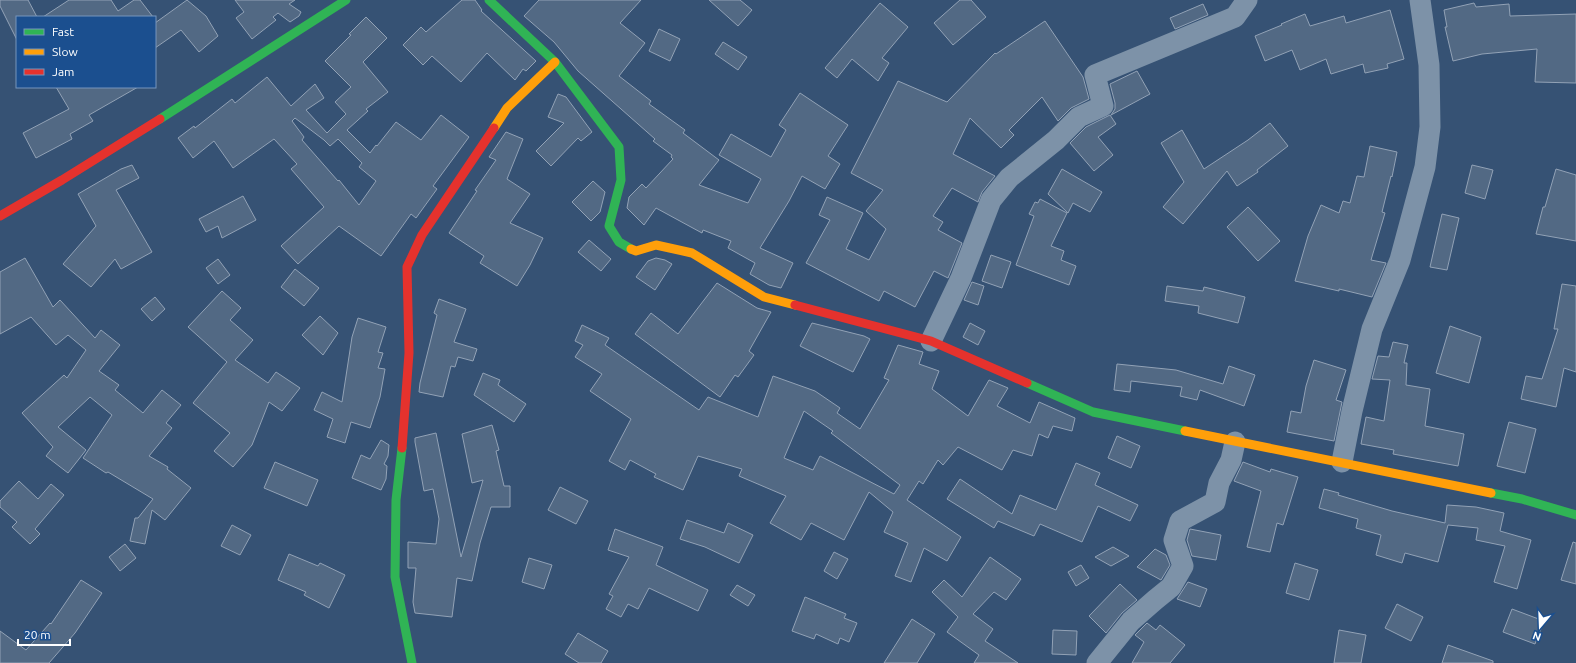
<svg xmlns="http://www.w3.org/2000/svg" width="1576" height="663" font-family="Ubuntu,sans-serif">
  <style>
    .building { fill: #526984; stroke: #92a2b6; fill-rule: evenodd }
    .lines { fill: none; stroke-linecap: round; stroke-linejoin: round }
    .street { stroke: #7d92a8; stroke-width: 21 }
    .fast { stroke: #30b455; stroke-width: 9 }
    .slow { stroke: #ff9f0a; stroke-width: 9 }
    .jam { stroke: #e5322d; stroke-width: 9 }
  </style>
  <rect width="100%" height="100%" fill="#365274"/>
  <path class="building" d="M0,0h28l9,17h-20v23l-17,-34z
    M69,0h42l7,11 16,-11h6l13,17h-110z
    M187,0l19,16 12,20 -19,16 -18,-22 -26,18v-25z
    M235,0h60l-6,4 12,8 -2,4 -9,6 -12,-9 -5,4 3,3 -24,19 -16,-21 8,-6z
    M462,0h13l7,10 -1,1 55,50 -10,10 -3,-2 -8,11 -28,-27 -26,29 -29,-26 -9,9 -20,-20 18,-18 5,5z
    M539,0h102l-21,23 25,20 -26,33 32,25 -2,3 36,26 -2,3 36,27 -20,25 49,18 13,-24 -42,-24 12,-21 40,23 15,-27 -7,-5 21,-32 48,32 -20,31 12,8 -15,25 -23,-13 -13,25 -29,47 33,15 -12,25 -12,-3 -19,-11 5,-11 -27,-15 3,-7 -28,-11 -1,3 -46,-25 -12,17 -17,-17 2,-11 13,-13 4,4 27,-29 -2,-2 1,-2 -19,-14 2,-2 -77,-68 -24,-29 -30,-26z
    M709,0h31l12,10 -14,16z
    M960,0h11l15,17 -33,28 -19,-22z
    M880,3l28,24 -26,31 7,5 -11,18 -26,-22 -15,19 -12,-10z
    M1474,3l2,4 33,-3 1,12 66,-2v69l-41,-1 2,-33 -55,5 -29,7 -8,-34h2l-3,-17z
    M1203,4l5,11 -33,14 -5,-11z
    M1390,10l14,49 -17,5 1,4 -23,5 -2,-9 -32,10 -5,-15 -26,11 -8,-20 -27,11 -10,-25 27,-11 -1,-1 24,-10 5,12 34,-10 2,7z
    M366,17l21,21 -24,24 25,30 -22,17 2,2 -21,19 23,23 6,-8 1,1 19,-24 25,18 20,-25 28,22 -36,49 4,3 -21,29 -5,-4 -30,42 -42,-30 -41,38 -17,-18 43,-39 -33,-38 6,-5 -23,-25 -41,29 -19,-27 -21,17 -15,-20 16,-12 1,2 37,-29 3,4 32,-26 24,29 24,-22 9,14 -18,12 21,23 19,-19 -11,-12 16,-15 -26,-26 26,-26 -2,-1zM295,118l29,22 6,6 8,-7 24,24 -3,4 17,14 -17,24 -20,-25 -1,1 -36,-41 2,-3 -12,-16z
    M1045,21l38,56 6,22 -18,9 -13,13 -16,-24 -33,33 5,5 -13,13 -31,-30 -17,36 42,22 -13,16 -4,10 -26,-14 -19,28 10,6 -5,8 24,13 -14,35 -14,-7 -19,36 -31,-16 -5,10 -73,-38 24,-43 -11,-5 8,-18 36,16 -17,36 23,11 17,-31 -20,-18 17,-21 -32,-17 47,-92 49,21 48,-49 1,1z
    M659,29l21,10 -10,22 -21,-10z
    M723,42l24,15 -9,13 -23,-16z
    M1137,71l13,23 -39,21 4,-6v-6l-5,-19z
    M56,87h82l-49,28 4,6 -23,13 2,5 -36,19 -13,-25 46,-24z
    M558,94l8,3 26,35 -11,9 -3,-3 -27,28 -15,-15 28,-28 -16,-6z
    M1110,115l6,9 -18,13 15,18 -19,16 -24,-28 16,-16z
    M1270,123l18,23 -31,24 1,2 -21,14 -10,-15 -44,53 -20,-17 21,-25 -23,-39 21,-13 22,39 44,-29z
    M506,132l17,7 -16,40 23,15 -20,29 33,15 -13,27 -13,21 -37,-23 4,-7 -35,-23 28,-42 -2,-1 21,-30 -7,-3z
    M1370,146l27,6 -5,25 -1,-1 -9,36 3,1 -14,47 15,3 -14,34 -33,-8v2l-44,-10 13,-45 13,-31 18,8 4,-12 7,2 7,-27 7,1z
    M132,165l7,13 -23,12 36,62 -31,17 -6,-10 -24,28 -28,-23 33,-38 -18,-32 43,-25z
    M1472,165l21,5 -8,29 -20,-6z
    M1062,169l40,23 -12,20 -17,-9 -5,10 -20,-19z
    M1556,169l20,6v66l-40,-7 7,-27h2z
    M593,181l12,11 -5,20 -9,9 -19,-19z
    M243,196l13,24 -34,18 -4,-12 -12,6 -7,-13z
    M1040,199l27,14 -16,33 13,5 -3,9 15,6 -7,19 -53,-20 18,-49 -5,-2 6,-12 3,1z
    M1248,207l32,34 -22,20 -31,-34z
    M1442,214l17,4 -12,52 -17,-3z
    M589,240l22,19 -10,12 -23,-19z
    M991,255l20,7 -9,26 -20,-7z
    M25,258l28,49 7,-7 35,38 6,-8 19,15 -21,26 20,14 -4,5 28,23 19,-23 19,15 -15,18 6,5 -23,28 19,11 -1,2 24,19 -26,32 -13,-10 -7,34 -15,-3 5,-23h3l15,-19 -45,-27 -2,1 -23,-15 29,-43 -22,-18 -32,30 28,23 -18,23 -22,-17 7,-9 -31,-34 42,-38 3,3 19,-28 -18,-15 -12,10 -25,-28 -31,17v-62z
    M656,258l9,2 7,4 -17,26 -19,-13 12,-16z
    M218,259l12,16 -12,9 -12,-16z
    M295,269l24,19 -15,18 -23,-19z
    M972,282l12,4 -6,19 -14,-5z
    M717,283l40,25 14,4 -22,39 5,4 -16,22 -3,-2 -15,22 -85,-63 16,-21 27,21z
    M1562,284l14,2v86l-12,-4 -8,39 -35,-8 5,-23 16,3 16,-50h-4z
    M1167,286l36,5 1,-4 41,10 -7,26 -40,-10 1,-7 -34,-5z
    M222,291l19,17 -11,12 23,20 -18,20 33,23 8,-11 24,16 -18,23 -13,-9 -17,43 -19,22 -19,-16 16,-18 -37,-30 34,-41 -39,-35z
    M155,297l10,12 -13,12 -11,-12z
    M439,299l27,10 -12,33 23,7 -4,12 -15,-4 -3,10 -4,-1 -8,31 -24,-5 1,-9 17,-68 -3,-2z
    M320,316l18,17 -15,22 -21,-20z
    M358,318l28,9 -8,25 5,1 -5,15 7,1 -5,28 -10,31 -19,-6 -6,21 -18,-6 6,-18 -19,-9 8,-18 20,10 10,-65z
    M812,323l52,13 6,3 -17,33 -53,-26z
    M970,323l15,8 -7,14 -15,-8z
    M582,325l27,13 -4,7 94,65 9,-13 50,20 15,-41 42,15 25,17 -3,5 23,16 29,-49 -5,-2 14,-33 25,7 -4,12 20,7 -7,18 36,27 21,-36 19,8 -11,18 33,17 9,-21 36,16 -3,13 -19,-5 -5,12 -9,-4 -7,22 -19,-6 -11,20 -44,-23 -15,18 -5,-5 -15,24 -4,-3 -12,19 54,37 -14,24 -23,-13 -13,34 -16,-6 13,-33 -24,-11 9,-20 -24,-20 -25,48 -33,-17 -10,17 -31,-17 16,-27 -47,-20 3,-7 -44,-13 -15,34 -29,-13 2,-3 -26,-14 -5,10 -16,-9 22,-42 -41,-28 12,-17 -27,-17 8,-12 -8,-4zM804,411l29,20 -2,2 69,52 -6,9 -74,-38 -7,14 -29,-12z
    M1450,326l31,11 -12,46 -33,-10z
    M1393,342l15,3 -4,18h3l-1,22 24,4 -5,37 39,8 -6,32 -65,-12 1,-4 -33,-6 5,-27 18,4 6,-41 -18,-1 6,-23 11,1z
    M1314,360l32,10 -10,30 6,2 -8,39 -47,-9 4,-21 10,2 5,-27z
    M1117,364l59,6 47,14 6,-18 26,9 -11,31 -44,-16 -3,10 -17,-4 2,-9 -51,-6 -1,11 -16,-2z
    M483,373l17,7 -2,5 28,19 -12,18 -40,-27z
    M1509,422l27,7 -11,44 -28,-7z
    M492,425l7,25 -3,1 8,35h6v21h-19l-11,36 -8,38 -15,-3 -5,39 -37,-4 -2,-11 3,-34h-8v-26l28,2 3,-25 -6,-30 -9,2 -9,-49v-4l21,-5 25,124 22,-77 -11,3 -10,-49z
    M1117,436l23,10 -9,22 -23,-10z
    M381,440l8,5 -1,11 -4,8 3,2 -1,13 -5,11 -29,-12 9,-23 9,4z
    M275,462l43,18 -11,26 -43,-18z
    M1243,462l27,10 1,-3 27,8 -15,48 -6,-2 -7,29 -23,-5 14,-56 -27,-10z
    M1076,463l24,10 -5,12 43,20 -8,16 -32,-15 -16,36 -42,-18 -6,12 -36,-15 -4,7 -47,-29 13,-20 52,35 8,-19 36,15z
    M19,481l19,18 13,-15 13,11 -29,34 5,5 -10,10 -18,-17 5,-5 -17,-15v-6z
    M560,487l28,14 -12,23 -28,-14z
    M1324,489l15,4 -1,2 54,16 53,12 2,-18 29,2 28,6 -4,18 31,9 -14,49 -23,-7 11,-36 -29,-6 2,-12 -30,-3 -10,37 -33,-9 -3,10 -26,-8 5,-20 -25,-7 2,-9 -39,-11z
    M687,520l37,13 4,-10 25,12 -14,28 -34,-16 -25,-8z
    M232,525l19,10 -11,20 -19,-9z
    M615,529l48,18 -7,18 52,25 -10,21 -49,-23 -11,21 -10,-5 -7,13 -15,-8 7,-13 -4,-2 20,-37 -21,-7z
    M1190,529l31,6 -5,25 -24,-4 -5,-16z
    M1573,542l3,1v41l-15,-4z
    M125,544l11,14 -16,13 -11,-14z
    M1113,547l16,9 -18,10 -16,-9z
    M1155,549l11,6 4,10 -9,15 -24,-13z
    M834,552l14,7 -11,20 -13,-8z
    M289,554l29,12 2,-3 25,12 -16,33 -25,-13 2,-3 -28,-12z
    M990,557l31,22 -15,21 -12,-8 -21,22 20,15 -8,12 33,22h-44l5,-8 -32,-23 11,-15 -26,-25 12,-12 18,17z
    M529,558l23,7 -8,24 -22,-7z
    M1295,563l23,7 -9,30 -23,-7z
    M1081,565l8,13 -13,8 -8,-14z
    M81,580l21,13 -27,40 -26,30h-49v-32l26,19 24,-27 1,1z
    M1188,582l19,7 -7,18 -23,-8z
    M1120,584l17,16 -15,13 -16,20 -17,-17z
    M737,585l18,10 -7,11 -18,-11z
    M805,597l41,17 -2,4 13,5 -8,19 -9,-4 -2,6 -22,-10 -2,5 -22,-8z
    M1397,604l26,13 -12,24 -26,-13z
    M1512,609l32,12 -9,23 -32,-12z
    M912,619l23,15 -18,29h-33z
    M1147,623l9,7 4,-5 25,20 -15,18h-38l12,-21 -9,-7z
    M1053,630l24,1 -1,24 -24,-1z
    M1339,630l27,5 -5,28h-27z
    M578,633l30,18 -7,12h-22l-14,-9z
    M1448,645l45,16v2h-51z"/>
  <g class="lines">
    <path class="street" d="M931,341l30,-63 30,-78 18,-22 47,-38 23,-23 24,-11 -8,-31 140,-58 12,-17
      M1342,462l10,-51 20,-82 28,-69 25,-93 5,-40 -1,-62 -9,-65
      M1097,663l34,-42 24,-21 16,-13 12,-21 -9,-26 6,-19 35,-19 4,-19 12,-23 4,-18"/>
    <path class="fast" d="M489,0l66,62 64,85 2,33 -12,46 10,16 12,7
      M160,119l186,-119
      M1027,383l66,29 92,19
      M402,448l-6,52 -1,77 17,86
      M1491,493l31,6 54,16"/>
    <path class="slow" d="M494,128l13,-20 48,-46
      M631,249l5,2 20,-6 36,8 72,44 31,8
      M1185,431l306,62"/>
    <path class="jam" d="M0,216l62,-36 98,-61
      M795,305l136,36 96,42
      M402,448l7,-95 -2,-86 15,-32 72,-107"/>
  </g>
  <rect x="16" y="16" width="140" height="72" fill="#1b4f8f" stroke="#7695bc"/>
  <rect x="24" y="29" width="20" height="6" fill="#30b455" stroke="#7695bc"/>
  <text x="52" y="36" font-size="12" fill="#ffffff">Fast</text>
  <rect x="24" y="49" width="20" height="6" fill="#ff9f0a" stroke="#7695bc"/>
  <text x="52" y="56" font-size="12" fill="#ffffff">Slow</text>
  <rect x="24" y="69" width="20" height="6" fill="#e5322d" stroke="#7695bc"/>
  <text x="52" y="76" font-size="12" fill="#ffffff">Jam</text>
  <g transform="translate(1540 627) rotate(199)" stroke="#1b4f8f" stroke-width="3" paint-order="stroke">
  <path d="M0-3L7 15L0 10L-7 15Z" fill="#ffffff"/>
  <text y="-6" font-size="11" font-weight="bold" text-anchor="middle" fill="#ffffff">N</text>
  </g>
  <path d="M18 639v6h52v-6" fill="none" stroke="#ffffff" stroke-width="2"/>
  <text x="24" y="639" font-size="12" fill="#ffffff" stroke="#1b4f8f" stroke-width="3" paint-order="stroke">20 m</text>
</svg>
